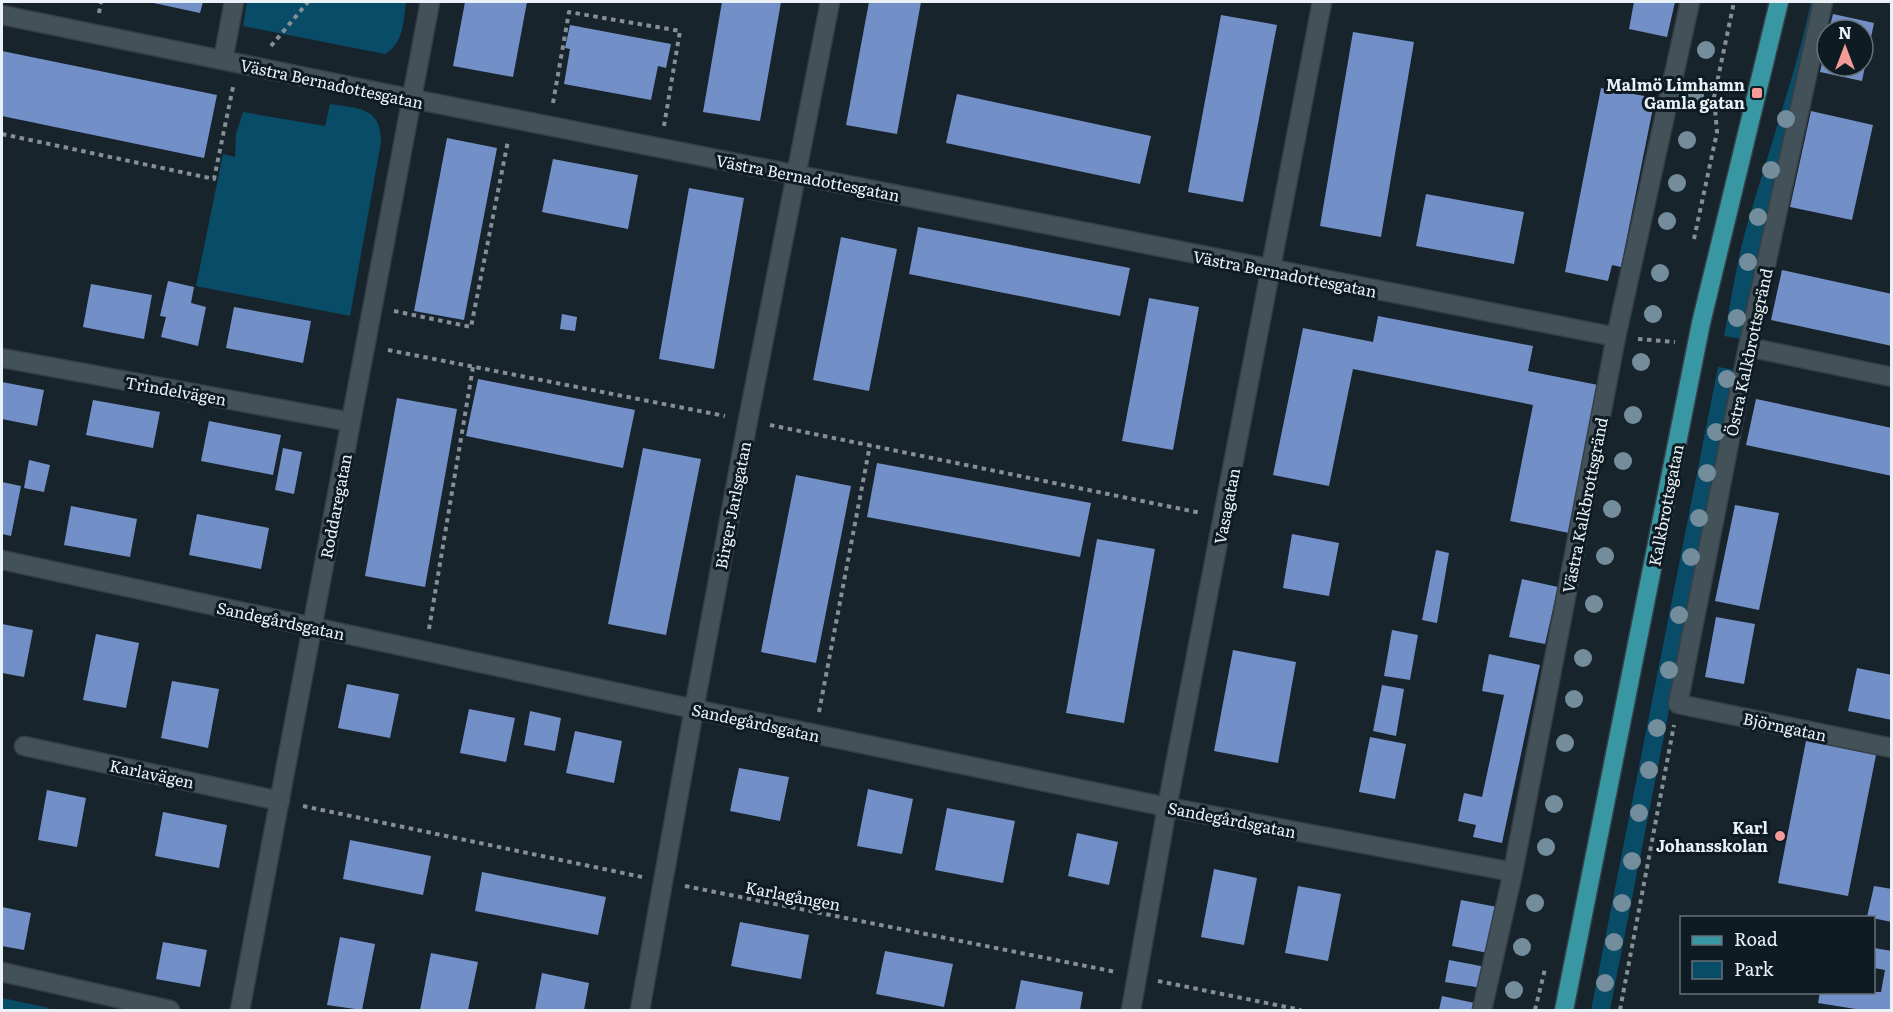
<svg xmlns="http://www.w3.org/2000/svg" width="1893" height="1012" font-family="Literata,serif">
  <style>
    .green { fill: #094c68 }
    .building { fill: #738fc7 }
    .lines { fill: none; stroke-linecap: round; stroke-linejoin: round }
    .minor-casing { stroke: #363f46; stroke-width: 21 }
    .major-casing { stroke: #363f46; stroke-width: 21 }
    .path { stroke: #858f95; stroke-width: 4; stroke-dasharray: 4.5 4.5; stroke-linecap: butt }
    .minor { stroke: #435159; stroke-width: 18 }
    .major { stroke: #3897a2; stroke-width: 18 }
    .tree { fill: #738d9c }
    .poi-dot { fill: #f59b97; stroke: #0e1b22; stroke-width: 2 }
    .labels { text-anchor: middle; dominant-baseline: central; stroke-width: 6; stroke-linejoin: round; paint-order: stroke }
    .street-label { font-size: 16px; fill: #eaf2f7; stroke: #0e1b22 }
    .poi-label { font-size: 16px; font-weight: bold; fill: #eaf2f7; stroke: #0e1b22; text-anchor: end }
  </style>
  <rect width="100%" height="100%" fill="#18242b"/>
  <path class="green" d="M247,2h159c-3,20 -2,41 -21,52l-142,-28z
    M1811,2h7l-10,48 -26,92 -40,197 -18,-3c8,-39 13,-79 25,-117 21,-73 46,-143 62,-217z
    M330,104c28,5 51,2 51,38l-31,174 -154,-30 27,-132 12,3 1,-23 7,-22 82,14z
    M1718,367l18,3 -126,640h-19z
    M2,998l47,10 -2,2h-45z"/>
  <path class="building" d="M149,2h54l-3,11z
    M465,2h62l-14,75 -60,-11z
    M722,2h59l-21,119 -57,-9z
    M869,2h52l-24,132 -51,-9z
    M1634,2h41l-8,35 -38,-8z
    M1833,14l41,9 -12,58 -42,-9 6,-26 1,20h36v-36h-34z
    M1221,15l56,10 -34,177 -55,-10z
    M570,25l101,19 -5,24 -8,-2 -7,34 -87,-16 6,-35 -5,-1z
    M1353,32l61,10 -33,195 -61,-11z
    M2,51l215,44 -13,63 -202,-42z
    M1601,88l54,10 -34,169 -9,-2 -4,16 -43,-9z
    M957,94l194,42 -11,48 -194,-41z
    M1811,111l62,14 -21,95 -62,-13z
    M447,138l50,10 -33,172 -50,-9z
    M553,159l85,16 -10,54 -86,-17z
    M689,188l55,10 -30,171 -55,-10z
    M1426,194l98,18 -10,52 -98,-18z
    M918,227l212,41 -10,48 -211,-42z
    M841,237l56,12 -28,142 -56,-11z
    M1782,270l110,24v52l-121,-26z
    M168,281l26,6 -3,16 15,4 -8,39 -37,-9 5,-20 -6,-1z
    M91,284l61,11 -8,44 -61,-12z
    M1149,298l50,9 -26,143 -51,-9z
    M234,307l77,14 -8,42 -77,-15z
    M562,314l15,3 -2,14 -15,-2z
    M1378,316l155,30 -5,25 70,14 -29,148 -59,-12 23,-116 -180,-36 -24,117 -56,-11 30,-147 70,14z
    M478,379l157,31 -12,58 -157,-32z
    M2,382l42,8 -7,36 -35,-7z
    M397,398l60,11 -32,178 -60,-11z
    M1756,399l136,29v48l-146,-31z
    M93,400l67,12 -7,36 -67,-13z
    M209,421l72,14 -8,40 -72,-14z
    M283,448l19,4 -8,42 -19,-4z
    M643,448l58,11 -35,176 -58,-11z
    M29,460l21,5 -6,27 -20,-4z
    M877,463l214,40 -11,54 -213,-40z
    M796,475l55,11 -35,177 -55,-11z
    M2,482l19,4 -10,50 -9,-2z
    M1735,505l44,8 -20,97 -44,-9z
    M71,506l66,13 -7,38 -66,-12z
    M197,514l72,14 -8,41 -72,-14z
    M1292,534l47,9 -10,53 -46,-8z
    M1097,539l58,10 -31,174 -58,-10z
    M1436,550l13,3 -12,70 -15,-3z
    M1522,579l36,8 -13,57 -36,-7z
    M1716,617l39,7 -11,60 -39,-7z
    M2,624l31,6 -9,47 -22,-4z
    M1392,630l26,5 -8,45 -26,-4z
    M96,634l43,9 -13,65 -43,-8z
    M1233,650l63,12 -18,101 -64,-12z
    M1489,654l51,11 -38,178 -29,-6 3,-12 -18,-4 6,-28 18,4 22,-102 -22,-4z
    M1857,668l35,7v45l-44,-9z
    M172,681l47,8 -11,59 -47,-10z
    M347,684l52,10 -9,44 -52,-10z
    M1382,685l22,4 -8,47 -23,-5z
    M469,709l46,9 -9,44 -46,-9z
    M530,711l31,7 -6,33 -31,-6z
    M575,731l47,10 -8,42 -48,-10z
    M1807,736l70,14 -29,146 -70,-13z
    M1370,737l36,7 -11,55 -36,-7z
    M739,768l50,9 -9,44 -50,-10z
    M868,789l45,10 -11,55 -45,-8z
    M47,790l39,8 -9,49 -39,-7z
    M947,808l68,13 -12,62 -68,-13z
    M163,812l64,13 -8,43 -64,-12z
    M1077,833l41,9 -9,43 -41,-9z
    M350,840l81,16 -8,39 -80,-16z
    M1214,869l43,9 -13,67 -43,-8z
    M482,872l124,25 -8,38 -123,-24z
    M1298,886l43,8 -13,67 -43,-8z
    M1874,886l18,3v33l-25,-5z
    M1461,900l36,7 -9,46 -36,-7z
    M2,907l29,6 -7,37 -22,-4z
    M740,922l69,13 -8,44 -70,-13z
    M340,937l35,7 -13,66 -35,-5z
    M163,942l44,8 -7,37 -44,-8z
    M1874,948l18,3v59h-30l-44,-7 2,-11h61l4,-22 -11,-2z
    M885,951l68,13 -9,43 -68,-13z
    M431,953l47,9 -10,48h-48z
    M1449,960l37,7 -4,21 -37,-6z
    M542,973l47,10 -5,27h-49z
    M1021,980l62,12 -3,18h-65z
    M1442,996l37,8 -2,6h-38z"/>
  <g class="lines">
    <defs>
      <path id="minor" d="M1823,2l-75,345 -70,357 214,44
        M2,15l411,84 1203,238
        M223,60l11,-58
        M1748,347l144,30
        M2,358l349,64
        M2,560l692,149 473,98 346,65
        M24,746l256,55
        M2,972l168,38
        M240,1010l190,-1008
        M640,1010l54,-301 54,-289 82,-418
        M1131,1010l36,-203 155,-805
        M1482,1010l31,-138 103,-535 74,-335"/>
      <path id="major" d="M1564,1010l137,-687 78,-321"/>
    </defs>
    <use href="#minor" class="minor-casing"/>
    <use href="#major" class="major-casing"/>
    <path class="path" d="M99,13l2,-11
      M271,46l37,-44
      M553,103l16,-91 111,19 -16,95
      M2,134l212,45 19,-92
      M1694,239l23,-107 -3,-35 20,-95
      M394,311l77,16 37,-186
      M1638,339l37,3
      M388,350l337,66
      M770,425l431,88
      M429,629l44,-262
      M819,712l51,-267
      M303,806l339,71
      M685,886l431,86
      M1158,981l143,29
      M1535,1010l10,-41
      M1620,1010l54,-285"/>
    <use href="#minor" class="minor"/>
    <use href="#major" class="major"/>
  </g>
  <g class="tree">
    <circle cx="1706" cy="50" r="9"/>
    <circle cx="1695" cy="95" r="9"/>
    <circle cx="1786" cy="119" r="9"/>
    <circle cx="1687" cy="140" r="9"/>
    <circle cx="1771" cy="170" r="9"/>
    <circle cx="1677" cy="183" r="9"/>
    <circle cx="1758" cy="217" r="9"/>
    <circle cx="1667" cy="221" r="9"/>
    <circle cx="1748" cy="262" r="9"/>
    <circle cx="1660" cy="273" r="9"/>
    <circle cx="1653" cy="314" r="9"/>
    <circle cx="1737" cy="318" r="9"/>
    <circle cx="1641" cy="362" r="9"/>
    <circle cx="1727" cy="379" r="9"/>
    <circle cx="1633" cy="415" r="9"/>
    <circle cx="1716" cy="432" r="9"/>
    <circle cx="1623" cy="461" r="9"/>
    <circle cx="1707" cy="473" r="9"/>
    <circle cx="1612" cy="509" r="9"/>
    <circle cx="1699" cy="518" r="9"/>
    <circle cx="1605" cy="556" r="9"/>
    <circle cx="1691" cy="557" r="9"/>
    <circle cx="1594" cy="604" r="9"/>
    <circle cx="1679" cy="615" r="9"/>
    <circle cx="1583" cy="658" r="9"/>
    <circle cx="1669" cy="670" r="9"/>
    <circle cx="1574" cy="699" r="9"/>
    <circle cx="1657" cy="728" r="9"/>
    <circle cx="1565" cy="743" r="9"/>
    <circle cx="1649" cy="770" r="9"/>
    <circle cx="1554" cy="804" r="9"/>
    <circle cx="1639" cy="813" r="9"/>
    <circle cx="1546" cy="847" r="9"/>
    <circle cx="1632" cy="861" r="9"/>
    <circle cx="1535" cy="903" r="9"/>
    <circle cx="1622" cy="903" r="9"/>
    <circle cx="1614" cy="942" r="9"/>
    <circle cx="1522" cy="947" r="9"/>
    <circle cx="1605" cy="983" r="9"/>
    <circle cx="1514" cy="990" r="9"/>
  </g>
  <g class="poi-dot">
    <rect x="1751" y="87" width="12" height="12" rx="3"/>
    <circle cx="1780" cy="836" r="6"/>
  </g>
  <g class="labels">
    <g class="street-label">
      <text transform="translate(332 83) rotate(12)">Västra Bernadottesgatan</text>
      <text transform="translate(808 177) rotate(11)">Västra Bernadottesgatan</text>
      <text transform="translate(1285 273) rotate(11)">Västra Bernadottesgatan</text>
      <text transform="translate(1748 352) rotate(-78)">Östra Kalkbrottsgränd</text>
      <text transform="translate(176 390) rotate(10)">Trindelvägen</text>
      <text transform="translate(732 505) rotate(-79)">Birger Jarlsgatan</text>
      <text transform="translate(1584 505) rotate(-79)">Västra Kalkbrottsgränd</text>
      <text transform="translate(1665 505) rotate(-79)">Kalkbrottsgatan</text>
      <text transform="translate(335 506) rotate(-79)">Roddaregatan</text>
      <text transform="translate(1226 506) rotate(-79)">Vasagatan</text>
      <text transform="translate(281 620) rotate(12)">Sandegårdsgatan</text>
      <text transform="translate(756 722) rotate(12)">Sandegårdsgatan</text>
      <text transform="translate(1785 726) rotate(12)">Björngatan</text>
      <text transform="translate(152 773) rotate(12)">Karlavägen</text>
      <text transform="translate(1232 819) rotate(11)">Sandegårdsgatan</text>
      <text transform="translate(793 895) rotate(11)">Karlagången</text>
    </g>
    <g class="poi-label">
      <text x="1745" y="84">Malmö Limhamn<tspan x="1745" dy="18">Gamla gatan</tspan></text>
      <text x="1768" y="827">Karl<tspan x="1768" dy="18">Johansskolan</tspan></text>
    </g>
  </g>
  <rect width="1893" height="1012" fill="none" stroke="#eaf2f7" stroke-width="6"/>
  <rect x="1680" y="916" width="195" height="78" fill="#0e1b22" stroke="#667177" stroke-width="1.5"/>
  <rect x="1692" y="936" width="30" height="9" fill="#3897a2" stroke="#667177" stroke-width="1.5"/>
  <text x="1734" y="946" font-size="18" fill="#eaf2f7">Road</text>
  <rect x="1692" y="961" width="30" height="18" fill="#094c68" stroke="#667177" stroke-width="1.5"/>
  <text x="1734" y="976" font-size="18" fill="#eaf2f7">Park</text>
  <g transform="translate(1845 48)"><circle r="28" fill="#0e1b22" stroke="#667177" stroke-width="1.5"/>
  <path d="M0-4.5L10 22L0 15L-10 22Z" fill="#f59b97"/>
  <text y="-9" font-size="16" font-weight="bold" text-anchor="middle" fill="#eaf2f7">N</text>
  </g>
</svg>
